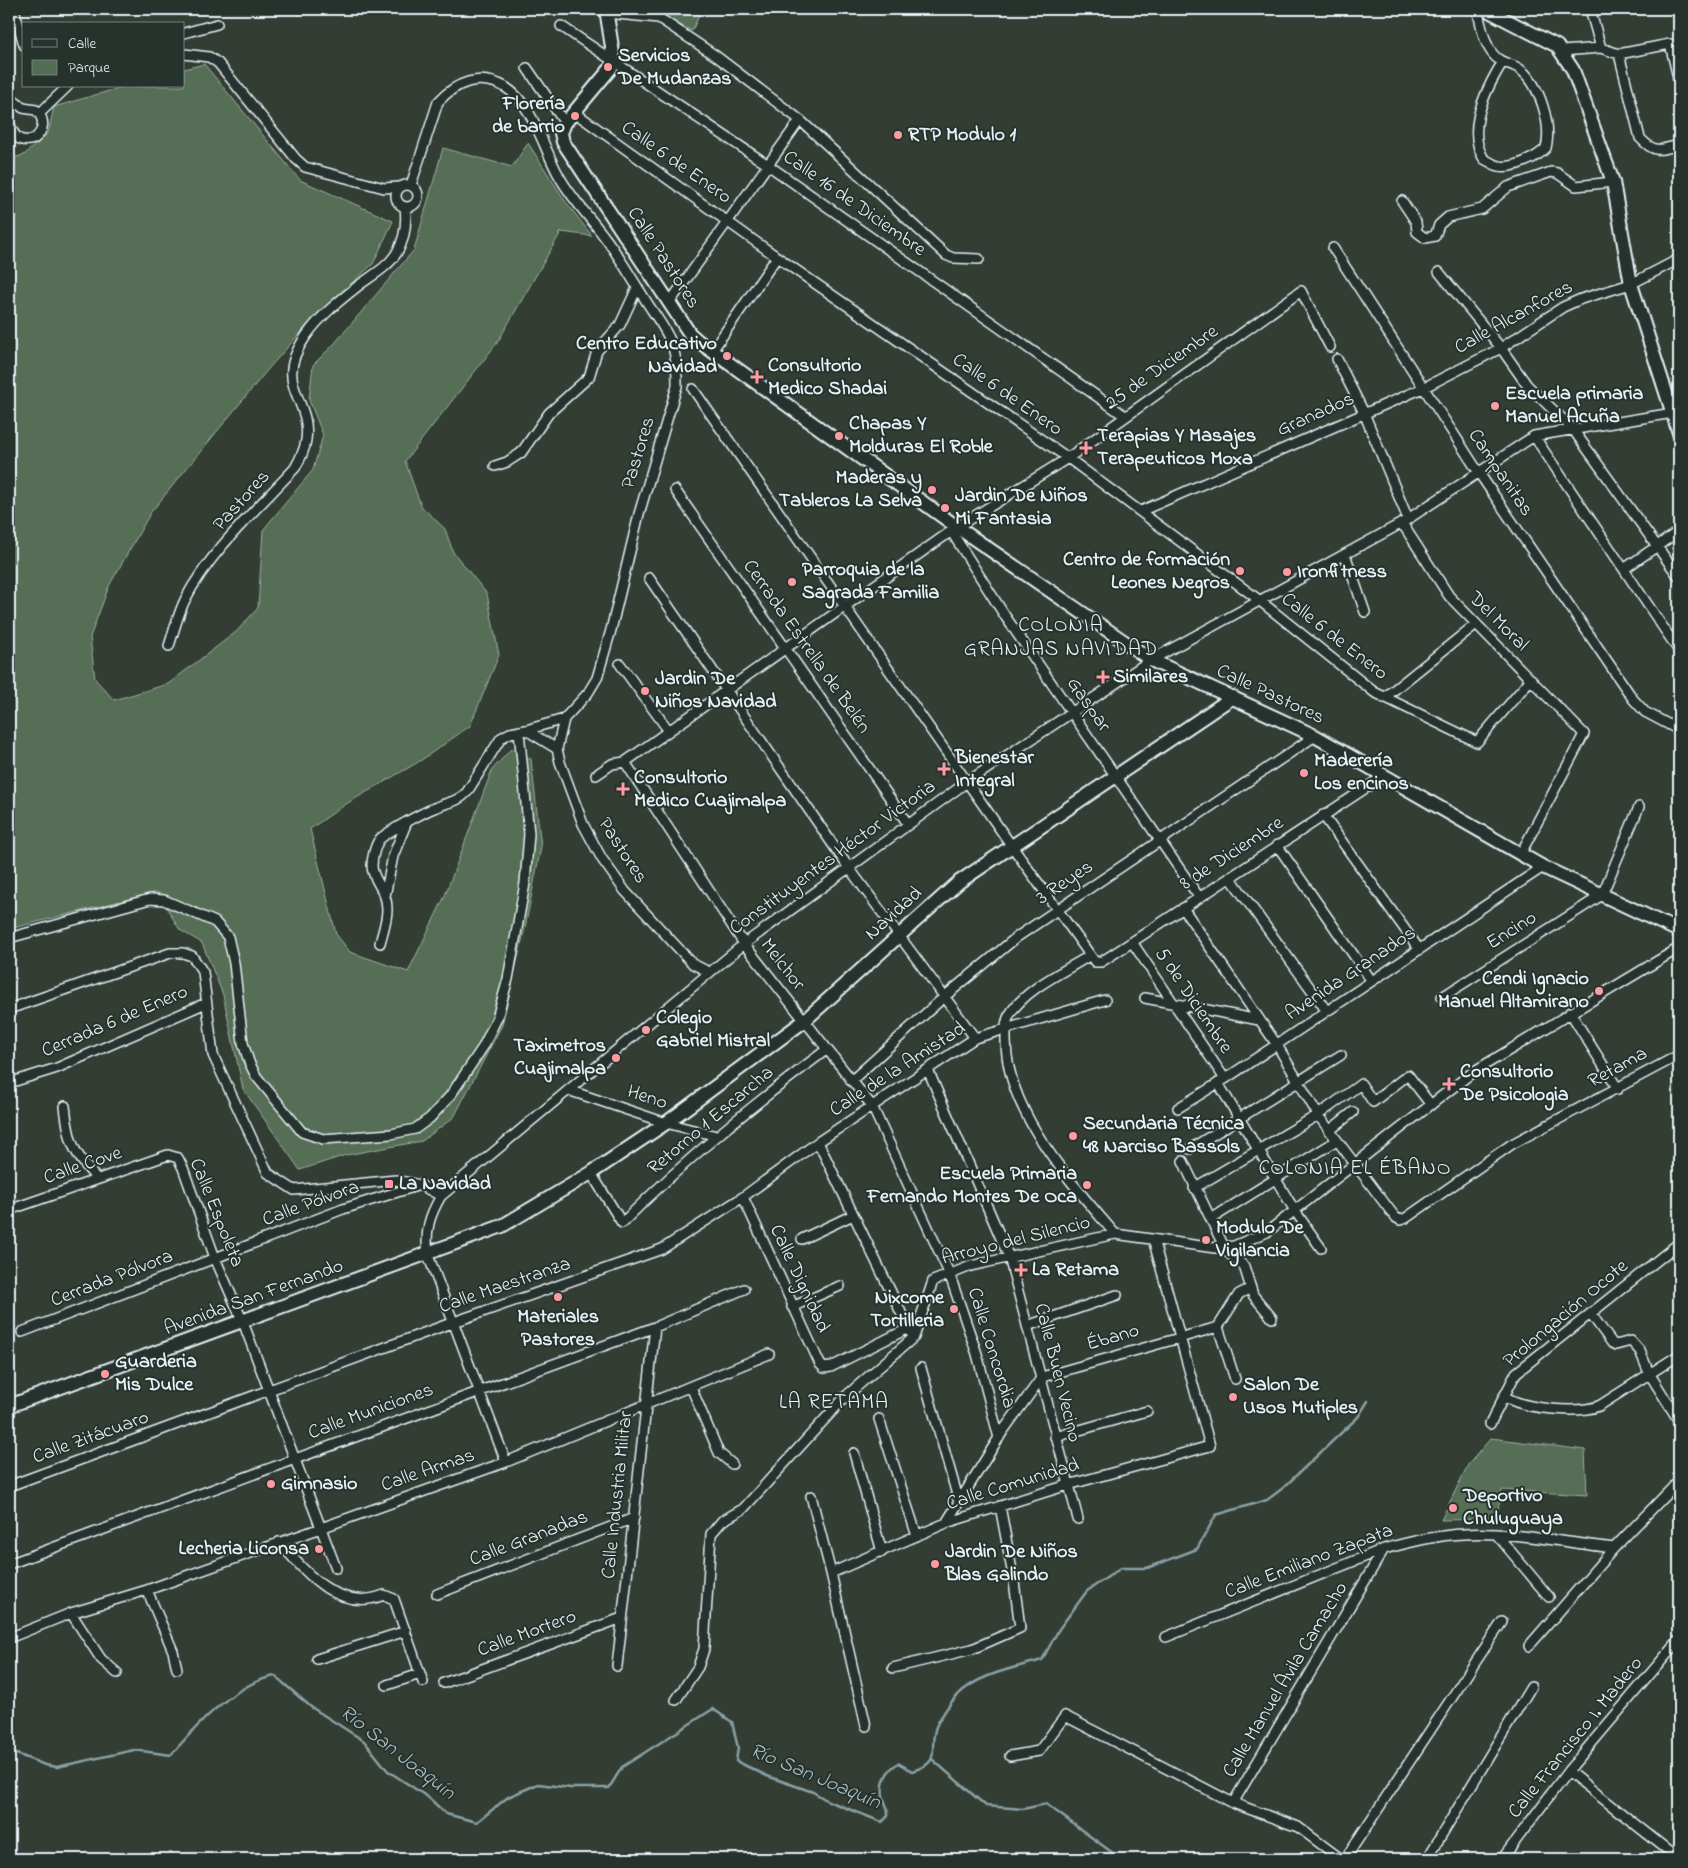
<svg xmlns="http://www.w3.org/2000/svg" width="1688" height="1868" font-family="'Indie Flower',sans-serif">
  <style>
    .green { fill: #546e54; stroke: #9eb0a6 }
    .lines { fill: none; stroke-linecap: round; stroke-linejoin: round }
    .stream { stroke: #89a1a7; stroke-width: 2.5 }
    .street-casing { stroke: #e8f1f8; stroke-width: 12 }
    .secondary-casing { stroke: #e8f1f8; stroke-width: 16 }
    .street { stroke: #26332d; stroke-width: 9 }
    .secondary { stroke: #26332d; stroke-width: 12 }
    .poi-dot { fill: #ff9aa2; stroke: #26332d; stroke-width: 2 }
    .labels { text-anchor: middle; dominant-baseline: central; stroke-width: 4; stroke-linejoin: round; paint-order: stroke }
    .poi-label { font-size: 20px; font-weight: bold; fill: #e8f1f8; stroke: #26332d; text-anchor: start }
    .street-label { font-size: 20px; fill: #e8f1f8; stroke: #26332d }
    .neighbourhood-label { font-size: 21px; letter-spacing: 1px; fill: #e8f1f8; stroke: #26332d }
    .water-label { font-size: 21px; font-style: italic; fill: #a9bcc2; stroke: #26332d }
  </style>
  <rect width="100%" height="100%" fill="#333d34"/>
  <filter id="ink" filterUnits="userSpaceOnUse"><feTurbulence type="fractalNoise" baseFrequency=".02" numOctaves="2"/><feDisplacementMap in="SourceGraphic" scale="10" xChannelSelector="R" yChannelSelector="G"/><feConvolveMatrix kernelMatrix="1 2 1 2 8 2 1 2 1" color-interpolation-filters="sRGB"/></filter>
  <g filter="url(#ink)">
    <path class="green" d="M612,9h85l4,2 -9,20 -34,-17 -46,-3z
      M204,64l96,116 93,41 -20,43 -55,49 -49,55 -118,144 -42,74 -19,51 5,42 19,21 54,-16 68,-52 22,-24 5,-78 50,-60 10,-35 -14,-35 4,-35 22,-22 79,-93 29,-102 69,19 16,-24 38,59 26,34 -31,-4 -64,111 -92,118 16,45 24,23 8,23 34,42 12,61 -29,71 -50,35 -74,43 -36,25 26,105 14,18 58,20 36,-74 48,-128 19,-21 20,10 10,88 -16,81 -23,97 -48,92 -32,24 -76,14 -46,15 -57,-81 -20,-94 -21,-52 -22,-13 -23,-38 -148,37v-770l15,-4 24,-22 6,-26 72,-21h58v-17z
      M1491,1438l94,12 2,45 -85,-5 -6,29 -55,1 27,-55z"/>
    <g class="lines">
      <path class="stream" d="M9,1751l36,14 12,2 77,-17 37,5c26,-30 64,-72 104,-79l36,31 53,34 24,30 41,27 17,16 31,8 31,-25 30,-13 33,4h38l13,-21 91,-58 19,13 6,26 -2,13 31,15 46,16 15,9 54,21 6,-6c1,-11 -4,-12 -5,-20 -2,-14 3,-25 15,-33l14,8c30,-9 17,-18 23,-41 1,-7 17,-30 23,-35 20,-21 57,-27 84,-35l17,-31 28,-38 34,-23h26l50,-19 19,-34 51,-15 16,-12 75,-71 10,-16
        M933,1760l53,46 37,3 23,-5 75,55"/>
      <defs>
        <path id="street" d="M14,9l10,36
          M1477,9c4,14 6,32 15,44 9,12 19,9 29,17 19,15 31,55 25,78 -9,10 -34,21 -47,18 -6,-1 -10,-5 -15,-7 -19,-29 2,-70 18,-96
          M1590,9l11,39
          M606,13l53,5 57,38 84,64 146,135 7,3 26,1
          M561,26l207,139 357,251
          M184,33l33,-9
          M1562,51l39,-3 18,6 51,-10 9,38
          M184,54l25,3 9,6 78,96 9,8 79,21 15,-1
          M1619,54l21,84c15,16 20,12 39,7
          M527,68l38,55
          M9,97l14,11 13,2c10,10 8,21 -2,29 -15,5 -20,-3 -25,-16
          M574,112l203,145 291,201 191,142 115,92 103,50 54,-63
          M39,114l29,-28
          M396 196a11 11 0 1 1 22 0a11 11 0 1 1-22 0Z
          M411,185l27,-83c18,-20 42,-29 67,-15 28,17 38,60 53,87 12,23 30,41 45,61 15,19 27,41 40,61 8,14 19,27 26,42 8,16 8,32 8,48l-38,128 -28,116 -14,48 -9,15 -24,26 -7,30 3,13 23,62 19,35 23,32 68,73 16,8
          M1402,201l14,21 1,10 8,6 10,-2 4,-11 9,-8 34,-8 26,-22 43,-15 6,1 19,13 37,-4
          M1333,248l146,225 154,226 12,13 34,18
          M1439,272l62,76 26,37 45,43 107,149
          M670,302l130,-182
          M712,351l65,-94
          M1337,359l27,54 44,106
          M693,389l318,456 84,117h6l31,-20 252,-166
          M1534,436l145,215
          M495,466l12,-4 14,-9 28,-40 40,-36 8,-26 23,-26 17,-37
          M675,490l233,334
          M1141,511l282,-123 78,-40 62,-41 18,-8 50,-15 48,-25
          M1402,523l47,73 135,138 -64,121
          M951,531l54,85 194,281
          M1345,554l20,58
          M1624,569l55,-38
          M649,578l200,290 126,170
          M169,646c5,-15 9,-32 16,-46 25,-49 73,-92 110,-132 5,-9 10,-18 11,-28 6,-42 -35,-54 0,-104 14,-20 33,-35 52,-50 13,-10 29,-18 38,-32 9,-14 11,-30 9,-47
          M620,664l49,67
          M1384,698l92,-74
          M526,730l38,-11
          M625,762l119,182 128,162 77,167 28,81 22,84
          M596,775l16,-11 13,-2 332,-235 111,-69 233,-167 29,56
          M1323,815l96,134
          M1277,845l94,135
          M1230,877l96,133
          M385,896l8,-40 13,-32
          M1183,908l94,137 41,70 77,102 5,3 6,-2 106,-74 167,-89
          M9,938l141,-39 14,1 51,22 13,15 6,26 9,80 6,19 7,14 46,56 21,7 68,-5 24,-5 15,-11 20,-22 33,-49 14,-29 11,-39 17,-96 4,-49 -10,-103
          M1132,942l93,137
          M380,943c4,-16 11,-33 4,-49 -4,-9 -12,-18 -12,-28 0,-8 3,-20 7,-26 6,-7 48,-30 58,-33 11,-5 21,-5 30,-15l34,-54 9,-5 16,-3 31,19
          M1089,956c-24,15 -64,33 -79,58 -5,7 -4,16 -4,25 -1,72 65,143 109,195
          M1442,997l160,-102 37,-88
          M1145,998l114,22
          M9,1009l161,-56h13l9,3 11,16 10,83 55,118 26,17 102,-10 24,5 21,11
          M1570,1012l48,77
          M928,1070l81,187 69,262
          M851,1081l93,-84 73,-60 298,-201
          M9,1083l48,-15 149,-65
          M1218,1083l77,128 26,37
          M568,1090l98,33 51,13
          M65,1106c4,37 8,46 32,73
          M1178,1108l47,-29 318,-212
          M1329,1131l24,-19
          M818,1142l93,191
          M1190,1149l151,-94
          M1183,1161l43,90 18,15 9,29 19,23
          M591,1173l31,50c65,-65 131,-118 204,-173
          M1194,1188l124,-73 43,-31 12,18 35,-27 23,30
          M743,1197l77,167 4,4 7,-1 76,-38
          M9,1210l159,-55 10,3 5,10 32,90 28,64 93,246
          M1211,1219l125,-78
          M802,1239l51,-24
          M1675,1247l4,13
          M792,1307l48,-21
          M1591,1314l21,29 4,2 15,-4 9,10 9,22 30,48
          M1027,1326l90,-31
          M1218,1327l17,52
          M1218,1327l21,-33 12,-6
          M22,1332l321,-123 77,-24
          M921,1368l38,134
          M691,1387l28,66 13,11
          M1504,1396c19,13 73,18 95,10l80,-51
          M879,1419l38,117
          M1490,1424l26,-51 163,-130
          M1055,1437l92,-26
          M854,1453l28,99
          M506,1462l-78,-207c-3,-24 1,-39 13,-59l303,-252 223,-162 184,-122 251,-137 132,-87 145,-24
          M9,1486l445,-164 208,-73 81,-52 75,-55 157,-104 130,-38
          M811,1496l20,77 35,153
          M946,1523l57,-92 39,-54 176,-50
          M1497,1535l52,62
          M279,1542c27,31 60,71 105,53l10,4 29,83
          M9,1564l646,-237 89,-38
          M831,1573l115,-50 122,-38 142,-39 -57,-207
          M147,1590l26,61 4,18
          M437,1594l197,-76
          M71,1613l30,46 16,14
          M1166,1637l218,-88c26,-7 53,-14 80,-15 44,-3 104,9 150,14
          M9,1638l62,-25 76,-23 359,-128 263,-108
          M1529,1646l85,-98 65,-67
          M317,1659l89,-28
          M617,1666l38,-339
          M893,1668l79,-19 48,-21 -6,-47 -14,-75
          M444,1683l178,-65
          M387,1685l33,-11
          M676,1700l22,-33 6,-18 7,-115 11,-13 21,-12 103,-113 68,-59 19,-56 38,-15 144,-32 100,14 19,-2 33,-14 206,-160 206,-124
          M1010,1756l29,-5 26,-35 168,87 65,24 43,32
          M1568,1771l111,88
          M1233,1803l151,-254
          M1345,1859l157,-237
          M1427,1859l104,-172
          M1502,1859l66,-88 111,-131"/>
        <path id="secondary" d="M606,9l8,51 -3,8 -46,55 -4,10 2,9 127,192 8,7 259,186 194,133 164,76 228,131 136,64
          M1485,9l72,37 16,24 40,112 18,102 48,149
          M9,1406l493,-180 89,-53 75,-50 138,-102 155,-139 274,-185"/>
      </defs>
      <use href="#street" class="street-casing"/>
      <use href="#secondary" class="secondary-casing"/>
      <use href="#street" class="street"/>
      <use href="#secondary" class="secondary"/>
    </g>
  </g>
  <g class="poi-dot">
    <circle cx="608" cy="67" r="5"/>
    <circle cx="575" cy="116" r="5"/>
    <circle cx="898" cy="135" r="5"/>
    <circle cx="727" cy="356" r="5"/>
    <path d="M754.5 369.5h5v5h5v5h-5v5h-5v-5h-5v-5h5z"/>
    <circle cx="1495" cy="406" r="5"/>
    <circle cx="839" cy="436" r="5"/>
    <path d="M1083.5 440.5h5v5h5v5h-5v5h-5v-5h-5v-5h5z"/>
    <circle cx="932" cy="490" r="5"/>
    <circle cx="945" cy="508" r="5"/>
    <circle cx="1240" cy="571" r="5"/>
    <circle cx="1287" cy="572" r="5"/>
    <circle cx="792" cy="582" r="5"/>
    <path d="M1100.5 669.5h5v5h5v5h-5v5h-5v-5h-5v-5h5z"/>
    <circle cx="645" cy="691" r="5"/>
    <path d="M941.5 761.5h5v5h5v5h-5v5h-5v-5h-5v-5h5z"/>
    <circle cx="1304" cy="773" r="5"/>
    <path d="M620.5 781.5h5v5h5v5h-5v5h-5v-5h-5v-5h5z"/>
    <circle cx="1599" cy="991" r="5"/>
    <circle cx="646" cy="1030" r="5"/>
    <circle cx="616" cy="1058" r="5"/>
    <path d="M1446.5 1076.5h5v5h5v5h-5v5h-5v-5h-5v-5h5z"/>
    <circle cx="1073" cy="1136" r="5"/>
    <rect x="384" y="1179" width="10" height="10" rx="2.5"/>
    <circle cx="1087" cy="1185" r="5"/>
    <circle cx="1206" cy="1240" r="5"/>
    <path d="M1018.5 1262.5h5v5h5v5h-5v5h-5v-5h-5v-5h5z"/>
    <circle cx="558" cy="1297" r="5"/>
    <circle cx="954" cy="1309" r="5"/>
    <circle cx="105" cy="1374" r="5"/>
    <circle cx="1233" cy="1397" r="5"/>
    <circle cx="271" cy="1484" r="5"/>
    <circle cx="1453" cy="1508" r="5"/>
    <circle cx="319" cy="1549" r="5"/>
    <circle cx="935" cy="1564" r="5"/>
  </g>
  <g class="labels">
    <g class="poi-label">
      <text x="618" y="56">Servicios<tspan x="618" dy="23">De Mudanzas</tspan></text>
      <text x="565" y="104" text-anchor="end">Florería<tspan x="565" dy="23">de barrio</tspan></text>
      <text x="908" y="135">RTP Modulo 1</text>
      <text x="717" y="344" text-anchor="end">Centro Educativo<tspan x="717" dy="23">Navidad</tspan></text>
      <text x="768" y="366">Consultorio<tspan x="768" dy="23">Medico Shadai</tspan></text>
      <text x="1505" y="394">Escuela primaria<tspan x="1505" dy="23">Manuel Acuña</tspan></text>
      <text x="849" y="424">Chapas Y<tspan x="849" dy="23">Molduras El Roble</tspan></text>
      <text x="1097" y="436">Terapias Y Masajes<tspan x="1097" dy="23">Terapeuticos Moxa</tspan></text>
      <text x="922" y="478" text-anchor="end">Maderas y<tspan x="922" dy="23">Tableros La Selva</tspan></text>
      <text x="955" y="496">Jardin De Niños<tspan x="955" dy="23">Mi Fantasia</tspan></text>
      <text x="1230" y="560" text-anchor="end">Centro de formación<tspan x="1230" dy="23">Leones Negros</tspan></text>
      <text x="802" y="570">Parroquia de la<tspan x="802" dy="23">Sagrada Familia</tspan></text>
      <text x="1297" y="572">Ironfitness</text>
      <text x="1113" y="677">Similares</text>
      <text x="655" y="679">Jardin De<tspan x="655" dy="23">Niños Navidad</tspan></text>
      <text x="955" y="758">Bienestar<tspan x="955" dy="23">Integral</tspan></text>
      <text x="1314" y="761">Maderería<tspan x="1314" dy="23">Los encinos</tspan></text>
      <text x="634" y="778">Consultorio<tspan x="634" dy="23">Medico Cuajimalpa</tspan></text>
      <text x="1589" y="979" text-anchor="end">Cendi Ignacio<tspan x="1589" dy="23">Manuel Altamirano</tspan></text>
      <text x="656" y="1018">Colegio<tspan x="656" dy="23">Gabriel Mistral</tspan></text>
      <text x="606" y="1046" text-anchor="end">Taximetros<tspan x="606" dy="23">Cuajimalpa</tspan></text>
      <text x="1460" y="1072">Consultorio<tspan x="1460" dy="23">De Psicologia</tspan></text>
      <text x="1083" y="1124">Secundaria Técnica<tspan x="1083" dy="23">48 Narciso Bassols</tspan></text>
      <text x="1077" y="1174" text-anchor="end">Escuela Primaria<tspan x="1077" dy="23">Fernando Montes De Oca</tspan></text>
      <text x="399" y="1184">La Navidad</text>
      <text x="1216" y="1228">Modulo De<tspan x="1216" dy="23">Vigilancia</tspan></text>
      <text x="1032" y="1270">La Retama</text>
      <text x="944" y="1298" text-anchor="end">Nixcome<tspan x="944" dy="23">Tortilleria</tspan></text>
      <text x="558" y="1317" text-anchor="middle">Materiales<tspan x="558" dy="23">Pastores</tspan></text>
      <text x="115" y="1362">Guarderia<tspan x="115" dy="23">Mis Dulce</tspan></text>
      <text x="1243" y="1385">Salon De<tspan x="1243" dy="23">Usos Mutiples</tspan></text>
      <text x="281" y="1484">Gimnasio</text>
      <text x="1463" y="1496">Deportivo<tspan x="1463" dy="23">Chuluguaya</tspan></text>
      <text x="309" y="1549" text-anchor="end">Lecheria Liconsa</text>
      <text x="945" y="1552">Jardin De Niños<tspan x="945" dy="23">Blas Galindo</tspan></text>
    </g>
    <g class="street-label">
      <text transform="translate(676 163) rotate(35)">Calle 6 de Enero</text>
      <text transform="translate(854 204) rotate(35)">Calle 16 de Diciembre</text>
      <text transform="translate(663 258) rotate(57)">Calle Pastores</text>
      <text transform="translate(1514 318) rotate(-29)">Calle Alcanfores</text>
      <text transform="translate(1162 368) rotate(-35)">25 de Diciembre</text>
      <text transform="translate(1007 395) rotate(35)">Calle 6 de Enero</text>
      <text transform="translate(1316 415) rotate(-24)">Granados</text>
      <text transform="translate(639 453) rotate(-73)">Pastores</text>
      <text transform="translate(1500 473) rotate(56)">Campanitas</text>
      <text transform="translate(242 501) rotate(-48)">Pastores</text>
      <text transform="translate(1498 622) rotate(45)">Del Moral</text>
      <text transform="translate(1334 637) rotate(38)">Calle 6 de Enero</text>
      <text transform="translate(806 647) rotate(55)">Cerrada Estrella de Belén</text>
      <text transform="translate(1270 695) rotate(25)">Calle Pastores</text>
      <text transform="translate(1088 705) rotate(55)">Gaspar</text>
      <text transform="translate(622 851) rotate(57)">Pastores</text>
      <text transform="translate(1232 854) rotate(-33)">8 de Diciembre</text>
      <text transform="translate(833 858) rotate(-36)">Constituyentes Héctor Victoria</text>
      <text transform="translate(1065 883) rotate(-34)">3 Reyes</text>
      <text transform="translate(894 914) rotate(-42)">Navidad</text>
      <text transform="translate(1512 931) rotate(-32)">Encino</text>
      <text transform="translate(782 965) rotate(52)">Melchor</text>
      <text transform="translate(1351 974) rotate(-34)">Avenida Granados</text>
      <text transform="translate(1193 1001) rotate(56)">5 de Diciembre</text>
      <text transform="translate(115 1022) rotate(-23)">Cerrada 6 de Enero</text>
      <text transform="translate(1618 1068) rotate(-29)">Retama</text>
      <text transform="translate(898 1070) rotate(-33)">Calle de la Amistad</text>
      <text transform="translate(647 1098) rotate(18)">Heno</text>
      <text transform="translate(711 1121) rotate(-40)">Retorno 1 Escarcha</text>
      <text transform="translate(83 1166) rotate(-19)">Calle Cove</text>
      <text transform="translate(311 1204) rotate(-20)">Calle Pólvora</text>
      <text transform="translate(216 1213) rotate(68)">Calle Espoleta</text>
      <text transform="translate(1016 1241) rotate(-14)">Arroyo del Silencio</text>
      <text transform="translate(112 1279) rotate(-21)">Cerrada Pólvora</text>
      <text transform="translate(799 1279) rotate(65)">Calle Dignidad</text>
      <text transform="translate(505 1286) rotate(-19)">Calle Maestranza</text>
      <text transform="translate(254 1298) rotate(-20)">Avenida San Fernando</text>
      <text transform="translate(1566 1314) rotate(-40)">Prolongación Ocote</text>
      <text transform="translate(1113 1338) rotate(-16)">Ébano</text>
      <text transform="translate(991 1348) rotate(73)">Calle Concordia</text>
      <text transform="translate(1057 1373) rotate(76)">Calle Buen Vecino</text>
      <text transform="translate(371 1412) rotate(-20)">Calle Municiones</text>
      <text transform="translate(91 1438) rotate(-20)">Calle Zitácuaro</text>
      <text transform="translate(428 1471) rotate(-19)">Calle Armas</text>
      <text transform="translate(1013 1485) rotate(-17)">Calle Comunidad</text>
      <text transform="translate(618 1495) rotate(-84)">Calle Industria Militar</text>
      <text transform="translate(529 1539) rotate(-21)">Calle Granadas</text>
      <text transform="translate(1309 1562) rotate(-21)">Calle Emiliano Zapata</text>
      <text transform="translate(527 1634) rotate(-20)">Calle Mortero</text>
      <text transform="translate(1286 1680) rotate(-59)">Calle Manuel Ávila Camacho</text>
      <text transform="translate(1576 1738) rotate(-51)">Calle Francisco I. Madero</text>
    </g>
    <g class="neighbourhood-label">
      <text x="1061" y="626">COLONIA<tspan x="1061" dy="24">GRANJAS NAVIDAD</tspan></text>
      <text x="1355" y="1169">COLONIA EL ÉBANO</text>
      <text x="834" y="1403">LA RETAMA</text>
    </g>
    <g class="water-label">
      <text transform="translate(397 1753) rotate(38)">Río San Joaquín</text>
      <text transform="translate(815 1777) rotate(23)">Río San Joaquín</text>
    </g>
  </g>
  <rect width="1688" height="1868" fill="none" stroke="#26332d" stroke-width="30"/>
  <rect x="15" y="15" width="1658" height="1838" fill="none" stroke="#e8f1f8" stroke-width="2" filter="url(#ink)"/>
  <rect x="22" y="22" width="162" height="65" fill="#26332d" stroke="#747f7e"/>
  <rect x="32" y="39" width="25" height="8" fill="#26332d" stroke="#747f7e"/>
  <text x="68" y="48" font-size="15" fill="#e8f1f8">Calle</text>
  <rect x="32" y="60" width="25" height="15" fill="#546e54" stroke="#747f7e"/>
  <text x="68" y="72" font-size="15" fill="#e8f1f8">Parque</text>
</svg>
